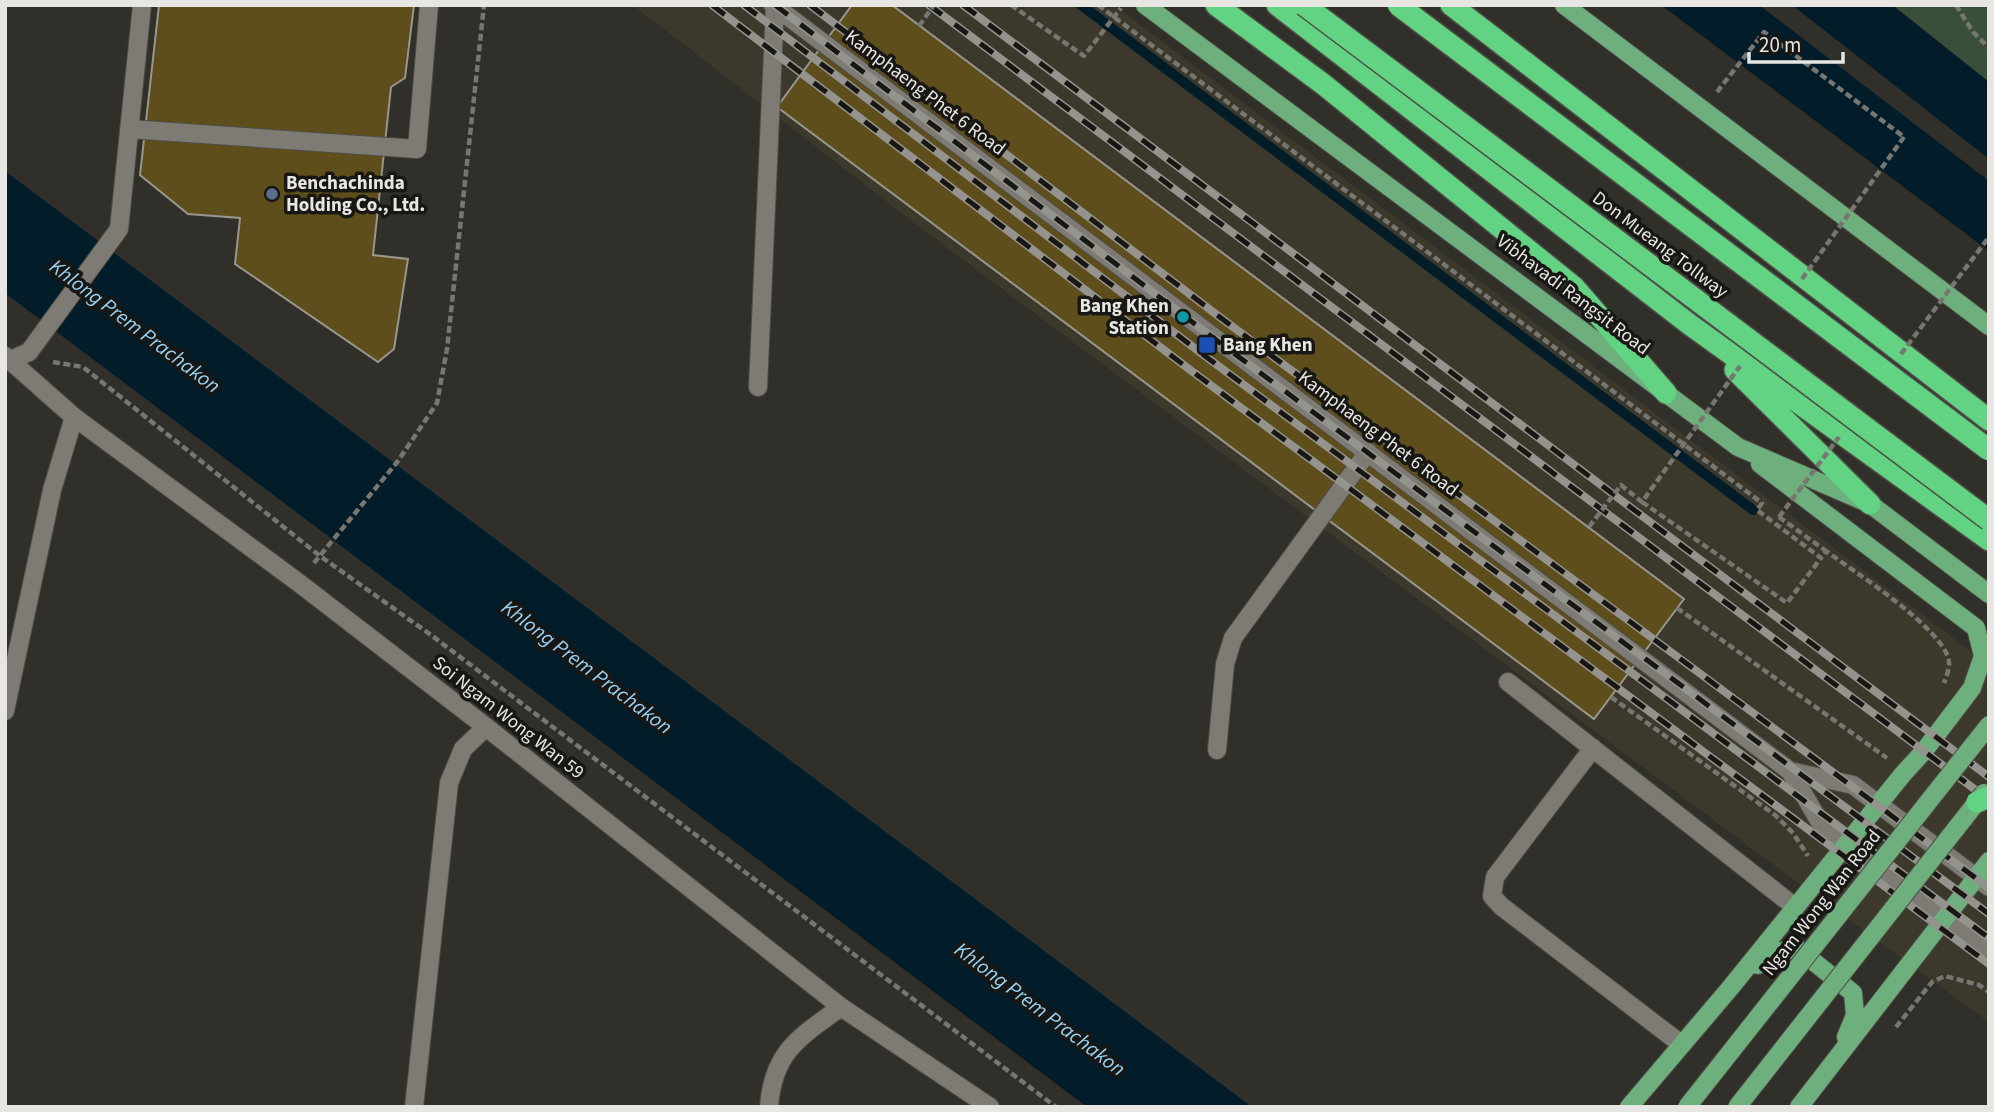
<svg xmlns="http://www.w3.org/2000/svg" width="1994" height="1112" font-family="'Source Sans 3',sans-serif">
  <style>
    .built { fill: #3c382c }
    .green { fill: #3a4f3a }
    .water { fill: #021c2a }
    .lines { fill: none; stroke-linecap: round; stroke-linejoin: round }
    .stream { stroke: #021c2a; stroke-width: 10 }
    .building { fill: #5d4e1c; stroke: #99968f; stroke-width: 2 }
    .minor-casing { stroke: #4f4d47; stroke-width: 20 }
    .major-casing { stroke: #4f4d47; stroke-width: 20 }
    .highway-casing { stroke: #4f4d47; stroke-width: 24 }
    .path { stroke: #777671; stroke-width: 4.5; stroke-dasharray: 7 3.5; stroke-linecap: butt }
    .minor { stroke: #7e7b74; stroke-width: 18 }
    .major { stroke: #6daf7d; stroke-width: 18 }
    .highway { stroke: #62d283; stroke-width: 21 }
    .rail-casing { stroke: #94938e; stroke-width: 8 }
    .rail { stroke: #181714; stroke-width: 5; stroke-dasharray: 16; stroke-linecap: butt }
    .major-bridge-casing { stroke: #4f4d47; stroke-width: 20; stroke-linecap: butt }
    .highway-bridge-casing { stroke: #4f4d47; stroke-width: 24; stroke-linecap: butt }
    .path-bridge { stroke: #777671; stroke-width: 4.5; stroke-dasharray: 7 3.5; stroke-linecap: butt }
    .major-bridge { stroke: #6daf7d; stroke-width: 18 }
    .highway-bridge { stroke: #62d283; stroke-width: 21 }
    .service-dot { fill: #5c6f8a; stroke: #181714; stroke-width: 2.5 }
    .culture-dot { fill: #0f9aa8; stroke: #181714; stroke-width: 2.5 }
    .transit-dot { fill: #1a4fb4; stroke: #181714; stroke-width: 2.5 }
    .labels { text-anchor: middle; dominant-baseline: central; stroke-width: 7; stroke-linejoin: round; paint-order: stroke }
    .street-label { font-size: 19px; fill: #e7e6e2; stroke: #181714 }
    .poi-label { font-size: 19px; font-weight: bold; fill: #e7e6e2; stroke: #181714; text-anchor: start }
    .water-label { font-size: 21px; font-style: italic; fill: #94d1f5; stroke: #181714 }
  </style>
  <rect width="100%" height="100%" fill="#312f29"/>
  <path class="built" d="M633,5h481l875,660v357l-230,-168 -824,-615z"/>
  <path class="green" d="M1893,5h96v77z"/>
  <path class="water" d="M1661,5h98l230,176v28l-3,4 3,2v36z
    M1792,5h100l97,77v77z
    M5,171l1247,936h-165l-1082,-814z"/>
  <g class="lines">
    <path class="stream" d="M1081,5l672,505"/>
  </g>
  <path class="building" d="M159,5h255l-9,73 -14,9 -18,168 35,4 -14,90 -16,13 -143,-98 5,-46 -52,-4 -48,-39z
    M852,5h40l792,594 -90,120 -817,-612z"/>
  <g class="lines">
    <defs>
      <path id="minor" d="M773,5l1017,766 31,53 168,124
        M129,129l288,20 12,-144
        M5,356l69,61 225,166 187,144 355,280 149,100
        M11,360l18,-8 90,-123 23,-224
        M758,387l17,-381
        M1508,682l287,225
        M5,711l47,-221 22,-73
        M1593,748l-98,129 -3,19 9,10 180,138
        M1217,750l8,-86 8,-26 135,-186
        M1790,771l63,14 136,102
        M414,1107l35,-324 14,-34 23,-22
        M769,1107c4,-56 31,-70 72,-100"/>
      <path id="major" d="M1145,5l593,442 132,57 119,90
        M1564,5l425,321
        M1758,965c13,-11 23,-17 41,-15l54,43 2,22 -9,22
        M1629,1107l102,-120 172,-213 21,-23 48,-63 11,-32 -7,-28 -216,-164
        M1799,1107l190,-246"/>
      <path id="highway" d="M1216,5l107,79 251,203 92,106
        M1277,5l412,319 300,216
        M1451,5l538,415
        M1735,370l135,134"/>
    </defs>
    <use href="#minor" class="minor-casing"/>
    <use href="#major" class="major-casing"/>
    <use href="#highway" class="highway-casing"/>
    <path class="path" d="M1011,5l73,51 37,-48
      M1098,5l664,498 -5,7 64,48 5,-7c27,20 120,79 123,111 1,6 -3,15 -5,21
      M1956,5l17,27 16,16
      M1717,92l47,-60 140,105
      M53,362l30,5 237,189 111,79 625,472
      M1642,502l145,101 34,-45
      M1779,517l47,34
      M314,563l84,-102 39,-58 10,-54 37,-344
      M1677,608l210,150
      M1611,697l164,118 18,18 15,23
      M1896,1027l36,-45 13,-6 34,9 10,7"/>
    <use href="#minor" class="minor"/>
    <use href="#major" class="major"/>
    <use href="#highway" class="highway"/>
    <defs>
      <path id="rail" d="M712,5l477,364 800,595
        M744,5l457,348 788,585
        M775,5l437,332 777,577
        M810,5l415,316 764,567
        M929,5l1060,795
        M963,5l1026,772"/>
    </defs>
    <use href="#rail" class="rail-casing"/>
    <use href="#rail" class="rail"/>
    <defs>
      <path id="major-bridge" d="M1687,1107l302,-382
        M1737,1107l247,-314"/>
      <path id="highway-bridge" d="M1304,5l685,515
        M1398,5l591,445
        M1977,802l12,-5"/>
    </defs>
    <use href="#major-bridge" class="major-bridge-casing"/>
    <use href="#highway-bridge" class="highway-bridge-casing"/>
    <path class="path-bridge" d="M919,26l15,-21
      M1802,279l102,-142
      M1901,354l88,-117
      M1779,517l60,-80
      M1589,527l32,-42 21,17 98,-136"/>
    <use href="#major-bridge" class="major-bridge"/>
    <use href="#highway-bridge" class="highway-bridge"/>
  </g>
  <circle class="service-dot" cx="272" cy="194" r="7"/>
  <circle class="culture-dot" cx="1183" cy="317" r="7"/>
  <rect class="transit-dot" x="1198" y="336" width="18" height="18" rx="3.5"/>
  <g class="labels">
    <g class="street-label">
      <text transform="translate(925 93) rotate(37)">Kamphaeng Phet 6 Road</text>
      <text transform="translate(1660 245) rotate(37)">Don Mueang Tollway</text>
      <text transform="translate(1573 295) rotate(37)">Vibhavadi Rangsit Road</text>
      <text transform="translate(1378 434) rotate(37)">Kamphaeng Phet 6 Road</text>
      <text transform="translate(508 718) rotate(38)">Soi Ngam Wong Wan 59</text>
      <text transform="translate(1822 903) rotate(-52)">Ngam Wong Wan Road</text>
    </g>
    <g class="poi-label">
      <text x="286" y="183">Benchachinda<tspan x="286" dy="22">Holding Co., Ltd.</tspan></text>
      <text x="1169" y="306" text-anchor="end">Bang Khen<tspan x="1169" dy="22">Station</tspan></text>
      <text x="1223" y="345">Bang Khen</text>
    </g>
    <g class="water-label">
      <text transform="translate(135 326) rotate(37)">Khlong Prem Prachakon</text>
      <text transform="translate(587 667) rotate(37)">Khlong Prem Prachakon</text>
      <text transform="translate(1040 1009) rotate(37)">Khlong Prem Prachakon</text>
    </g>
  </g>
  <rect width="1994" height="1112" fill="none" stroke="#e7e6e2" stroke-width="14"/>
  <path d="M1749 52v10h94v-10" fill="none" stroke="#e7e6e2" stroke-width="3.5"/>
  <text x="1759" y="52" font-size="21" fill="#e7e6e2" stroke="#181714" stroke-width="5" paint-order="stroke">20 m</text>
</svg>
